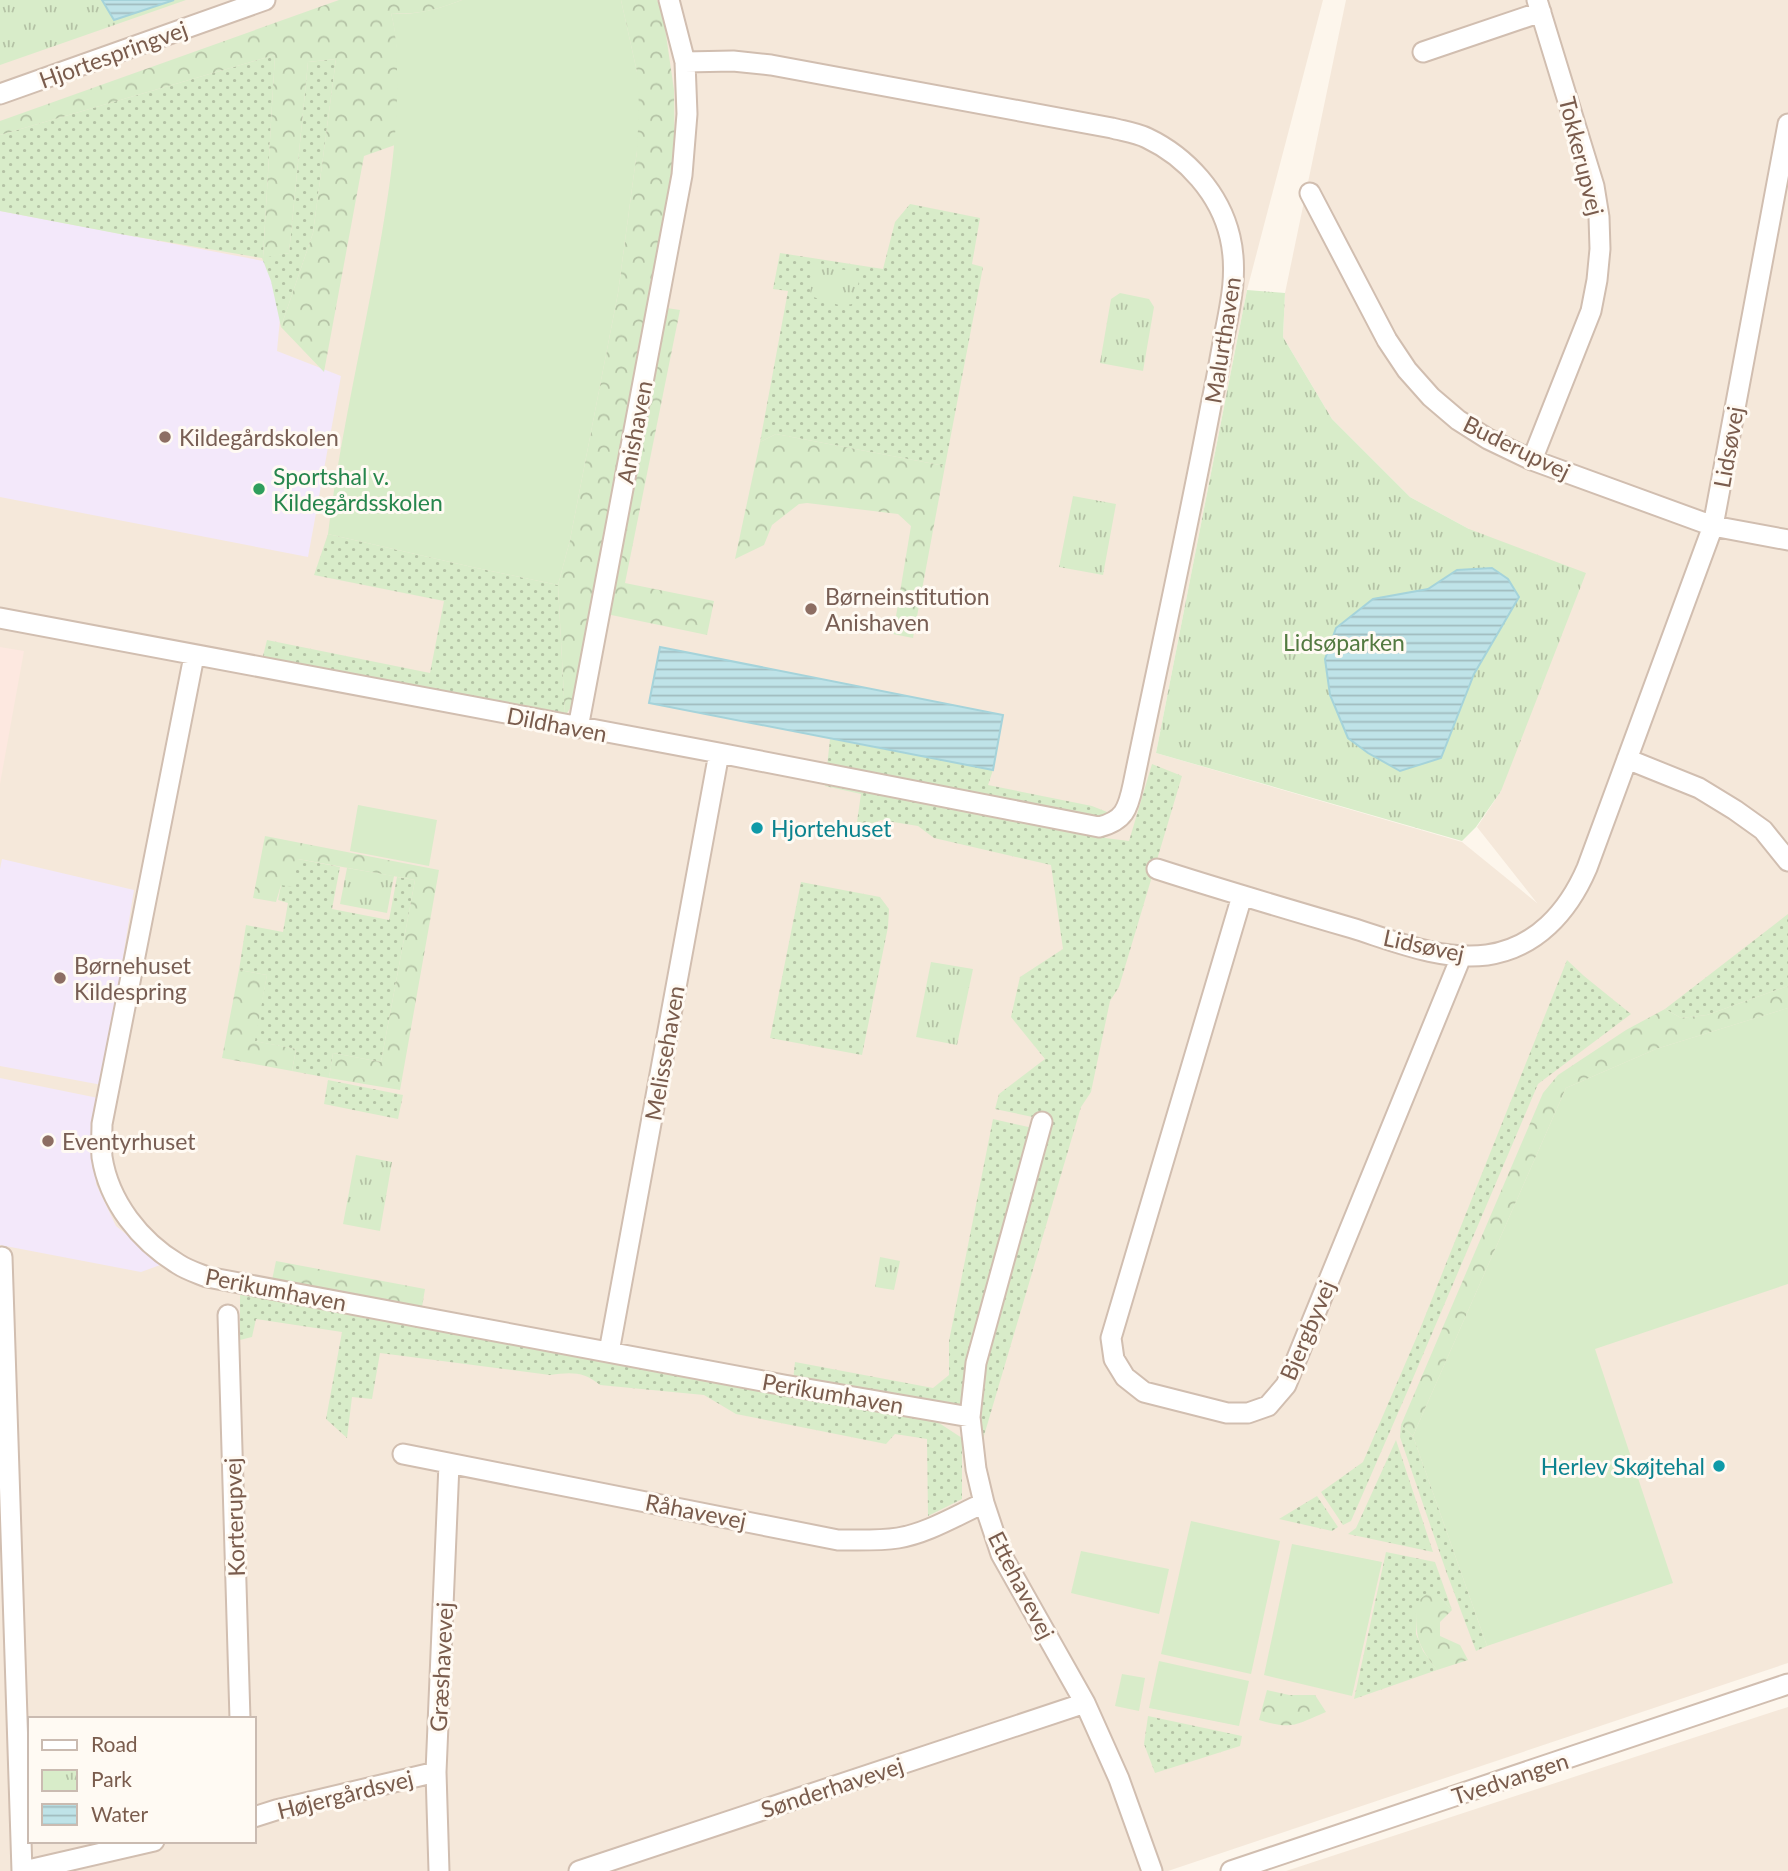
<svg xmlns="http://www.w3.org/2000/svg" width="1788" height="1871" font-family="Lato,sans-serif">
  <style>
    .residential { fill: #f5e8da; fill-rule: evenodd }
    .commercial { fill: #fde8e0 }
    .education { fill: #f3e8fa }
    .grass { fill: url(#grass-dots) }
    .forest { fill: url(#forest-crowns) }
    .park { fill: url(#park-tufts) }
    .garden { fill: #d8ecc9 }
    .water { fill: url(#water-rules); stroke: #a5d3da; stroke-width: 2 }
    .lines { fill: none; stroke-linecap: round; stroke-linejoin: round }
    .minor-casing { stroke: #d1beb0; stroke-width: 23 }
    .minor { stroke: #fff; stroke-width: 19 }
    .education-dot { fill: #8d6e63; stroke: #fffaf3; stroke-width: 2.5 }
    .leisure-dot { fill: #2e9e5b; stroke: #fffaf3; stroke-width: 2.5 }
    .culture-dot { fill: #0f9aa8; stroke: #fffaf3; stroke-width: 2.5 }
    .labels { text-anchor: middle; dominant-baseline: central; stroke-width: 6; stroke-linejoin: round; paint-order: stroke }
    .street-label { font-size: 23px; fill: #7a5c4d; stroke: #fffaf3 }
    .education-label { font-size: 23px; fill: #785e54; stroke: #fffaf3; text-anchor: start }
    .leisure-label { font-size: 23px; fill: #27864d; stroke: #fffaf3; text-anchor: start }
    .park-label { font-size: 23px; fill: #537a41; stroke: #fffaf3 }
    .culture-label { font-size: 23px; fill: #0d838f; stroke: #fffaf3; text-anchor: start }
  </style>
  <defs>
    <pattern id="grass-dots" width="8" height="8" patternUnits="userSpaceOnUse" patternTransform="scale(1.75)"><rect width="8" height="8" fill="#d8ecc9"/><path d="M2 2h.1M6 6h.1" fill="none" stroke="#b4c2a5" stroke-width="1.8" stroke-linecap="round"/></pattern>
    <pattern id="forest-crowns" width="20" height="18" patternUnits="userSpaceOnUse" patternTransform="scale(1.75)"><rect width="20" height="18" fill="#d8ecc9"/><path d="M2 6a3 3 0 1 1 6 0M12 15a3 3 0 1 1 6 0" fill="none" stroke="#b4c2a5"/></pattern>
    <pattern id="park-tufts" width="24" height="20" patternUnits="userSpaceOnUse" patternTransform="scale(1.75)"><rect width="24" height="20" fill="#d8ecc9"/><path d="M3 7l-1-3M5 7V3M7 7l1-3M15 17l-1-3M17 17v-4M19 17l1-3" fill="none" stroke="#b4c2a5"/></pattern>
    <pattern id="water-rules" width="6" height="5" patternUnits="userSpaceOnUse" patternTransform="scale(1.75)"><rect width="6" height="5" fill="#bfe3e8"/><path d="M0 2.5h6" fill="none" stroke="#a0bbbe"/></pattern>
  </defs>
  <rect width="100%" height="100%" fill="#fdf6ec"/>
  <path class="residential" d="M0,0h1323l-76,290 -91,463 306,89 75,61 -60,-76 24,-36 -32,-262 -59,-32 -78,-78 -49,-82 2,-44 61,-293h442v1663l-620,208h-1168zM30,1719h224v122h-224z
    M1788,1707v164h-502z"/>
  <path class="commercial" d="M0,647l24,4 -24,133z"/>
  <path class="education" d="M0,211l285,54 -8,86 64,25 -33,181 -308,-60z
    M2,859l132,31 -32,195 -102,-19v-197z
    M0,1078l98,20 -2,86 20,42 47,38 -22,8 -141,-27z"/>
  <path class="grass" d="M275,55l-12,202 26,-4 19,-191 28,-3 -23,174 -32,94 -10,-46 -9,-23 -142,-24 -120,-23v-76z
    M910,204l70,14 -8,46 11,3 -38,199 -169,-32 -16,8 28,-151 -15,-2 7,-36 103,16 12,-47z
    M328,534l144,33 86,18 7,131 -303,-56 5,-20 163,33 14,-72 -130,-26z
    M830,739l163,31 -5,15 104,21 20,8 -7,24 24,3 23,-77 30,12 -63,211 -9,14 -19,91 -10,15 -98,332 -5,-25 2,-48 67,-246 -52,-11 4,-15 46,-35 -34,-42 9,-40 43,-28 -12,-84 -117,-27 -16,-12 -37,-6 -25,9 5,-35 -36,-8z
    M298,859l42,8 -8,42 57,11 8,-43 18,3 -34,182 -48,-9 -4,25 -37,-7 4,-22 -42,-8 13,-66 -28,-5 7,-45 37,7 5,-29 -10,-3 3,-15z
    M801,882l79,15 9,12 -1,18 -26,128 -92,-17z
    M1788,914v72l-81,29 -26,3 -16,-9z
    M1567,960l17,16 47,38 -93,70 -130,306 -57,131 -8,4 -22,-33 42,-30 55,-128z
    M328,1080l75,15 -5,24 -74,-15z
    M993,1119l40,9 -66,227 -7,55 -167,-29 2,-19 138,26 16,-13v-34z
    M240,1288l696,133 26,17v61l-34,17 -1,-77 -32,-5 -9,10 -150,-30 -32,-19 -104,-10c-16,-14 -30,-13 -50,-10l-170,-22 -8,46 -20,-2 -5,41 -21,-19 16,-87 -86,-13 -4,18 -12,3z
    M1401,1425l12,11 74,210 -11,5 -30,-80 -46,-134z
    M1396,1440l37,112 -85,-18 8,-6z
    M1317,1496l21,31 -6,4 -53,-12z
    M1386,1552l49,10 17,48 -12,-13 -24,6v31l7,17 14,19 -83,29z
    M1148,1716l94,20 -2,10 -85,27 -11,-29z"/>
  <path class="forest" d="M339,0h123c-27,10 -43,15 -71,13 11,41 7,90 4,132l-31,11 -40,216 -43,-45 32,-94 23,-174 -28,3 -19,191 -26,5 12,-203 -275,80v-14z
    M621,0h36l6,14 11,76 1,88 -28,127 33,5 -55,273 89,18 -7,34 -115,-24 -17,90 -10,15 -7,-131 12,-45 48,-247 19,-142v-79z
    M776,434l169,32 -32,172 -20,-4 18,-108 -13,-12 -91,-11 -8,1 -27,21 -8,20 -29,14 25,-117z
    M265,836l174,34 -39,220 -71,-12 4,-25 48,9 34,-182 -117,-21 -5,28 -12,-2 -5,17 -23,-4z
    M239,970l28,5 -12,66 41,8 -4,22 -70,-13z
    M1788,986v22l-132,41 -90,39 -153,348 -12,-11 142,-332 15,-18 68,-45 39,-21 16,9 26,-3z
    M276,1261l149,28 -3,18 -150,-27z
    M1431,1590l9,7 12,13 -12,12v14l20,9 8,15 -31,10c-21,-28 -21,-32 -21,-67z
    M1267,1690l22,5h26l11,17c-31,13 -33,18 -67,8z"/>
  <path class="park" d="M0,0h186l-186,65z
    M813,266l41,5 6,7 -8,26 -10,2 -32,-10z
    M1247,290l38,3 -2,44 49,82 78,78 59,32 117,44 -85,218 -25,36 -14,14 -306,-88z
    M1120,293l29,6 5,8 -11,64 -43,-8 11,-64z
    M1073,496l43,8 -13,71 -44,-8z
    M347,868l47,8 -7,37 -47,-9z
    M931,962l42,7 -16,76 -41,-8z
    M356,1155l36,7 -12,69 -37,-7z
    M880,1257l20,4 -6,29 -19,-3z"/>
  <path class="garden" d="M462,0h159l16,72 2,34 -2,45 -19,142 -48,247 -12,45 -86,-18 -144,-33c13,-108 40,-213 57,-320 8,-48 13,-95 12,-143 0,-21 -1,-39 -6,-58 25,3 47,-4 71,-13z
    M358,805l79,15 -8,46 -79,-15z
    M1788,1008v276l-193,65 78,234 -186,63 -74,-210 153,-348 90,-39z
    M1191,1521l89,20 -29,133 -90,-20z
    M1292,1544l90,18 -30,134 -88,-21z
    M1081,1551l88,18 -10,45 -88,-21z
    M1159,1661l90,20 -10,45 -90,-18z
    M1122,1674l23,4 -6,33 -24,-5z"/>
  <path class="water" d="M102,0h72l-60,20z
    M1492,568l16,11 11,18 -45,77 -33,84 -41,13 -32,-18 -20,-15 -18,-43 -5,-36 11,-31 37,-29 55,-10 29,-19z
    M660,647l343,68 -10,55 -344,-67z"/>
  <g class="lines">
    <defs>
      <path id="minor" d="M1423,52l118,-40
        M0,94l265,-94
        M1310,193l77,147 20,30 24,27 27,23 30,19 44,21 181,66 75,14
        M1532,460l59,-149 6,-31 3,-31 -1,-32 -5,-31 -57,-186
        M0,618l719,135 380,74c25,-6 29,-18 34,-42 26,-127 54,-253 78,-380 5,-23 9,-46 13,-68 7,-34 14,-66 6,-100 -10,-43 -43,-80 -83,-99 -10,-5 -24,-7 -35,-10l-341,-63 -38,-4 -48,1
        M194,656l-92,468c0,11 -1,22 0,33 7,45 38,84 76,107 9,6 19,9 29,13l577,108 186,32
        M578,728l104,-553 5,-61 -2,-52 -16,-62
        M1627,759l72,29 36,22 28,20 25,31
        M1157,869c65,21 130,40 195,59 42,13 89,33 135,27 49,-7 81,-43 100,-87l126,-342 75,-402
        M1242,896l-131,442 3,21 11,18 19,15 83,21h21l20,-7 18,-21 175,-428
        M1042,1122l-66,241 -6,54 6,52 8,34 17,51 84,149 34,76 33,92
        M2,1257l20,614
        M228,1315l12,404
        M609,1352l110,-599
        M403,1454l435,86c20,0 40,1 60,-2 30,-5 59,-23 86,-35
        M254,1817l22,-7 160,-38
        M24,1871l130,-30
        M439,1871l-3,-99 13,-308
        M579,1871l506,-168
        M1231,1871l557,-187"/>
    </defs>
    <use href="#minor" class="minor-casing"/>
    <use href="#minor" class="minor"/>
  </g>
  <g class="education-dot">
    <circle cx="165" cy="437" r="7"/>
    <circle cx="811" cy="609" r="7"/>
    <circle cx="60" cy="978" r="7"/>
    <circle cx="48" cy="1141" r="7"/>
  </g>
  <circle class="leisure-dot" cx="259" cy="489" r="7"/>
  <g class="culture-dot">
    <circle cx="757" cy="828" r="7"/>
    <circle cx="1719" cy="1466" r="7"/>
  </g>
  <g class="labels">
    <g class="street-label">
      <text transform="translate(113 54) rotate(-20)">Hjortespringvej</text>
      <text transform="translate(1582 156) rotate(76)">Tokkerupvej</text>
      <text transform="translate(1222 340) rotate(-81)">Malurthaven</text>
      <text transform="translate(634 432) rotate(-79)">Anishaven</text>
      <text transform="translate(1517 447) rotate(26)">Buderupvej</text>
      <text transform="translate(1728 447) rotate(-80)">Lidsøvej</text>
      <text transform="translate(557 724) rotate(11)">Dildhaven</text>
      <text transform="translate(1424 945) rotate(12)">Lidsøvej</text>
      <text transform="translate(664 1053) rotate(-80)">Melissehaven</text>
      <text transform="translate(276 1289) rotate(11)">Perikumhaven</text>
      <text transform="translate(1307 1330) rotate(-67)">Bjergbyvej</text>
      <text transform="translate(833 1393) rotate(10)">Perikumhaven</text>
      <text transform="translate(696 1511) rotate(11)">Råhavevej</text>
      <text transform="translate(234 1517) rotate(-92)">Korterupvej</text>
      <text transform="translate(1022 1585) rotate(63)">Ettehavevej</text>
      <text transform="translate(441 1667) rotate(-87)">Græshavevej</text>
      <text transform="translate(1510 1778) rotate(-18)">Tvedvangen</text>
      <text transform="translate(832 1787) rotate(-18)">Sønderhavevej</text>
      <text transform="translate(345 1794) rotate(-14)">Højergårdsvej</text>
    </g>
    <g class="education-label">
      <text x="179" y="437">Kildegårdskolen</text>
      <text x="825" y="596">Børneinstitution<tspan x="825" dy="26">Anishaven</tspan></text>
      <text x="74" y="965">Børnehuset<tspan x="74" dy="26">Kildespring</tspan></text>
      <text x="62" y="1141">Eventyrhuset</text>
    </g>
    <g class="leisure-label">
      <text x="273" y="476">Sportshal v.<tspan x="273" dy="26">Kildegårdsskolen</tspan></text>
    </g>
    <g class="park-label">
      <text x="1344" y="642">Lidsøparken</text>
    </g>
    <g class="culture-label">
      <text x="771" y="828">Hjortehuset</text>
      <text x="1705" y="1466" text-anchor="end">Herlev Skøjtehal</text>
    </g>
  </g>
  <rect x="28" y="1717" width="228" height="126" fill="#fffaf3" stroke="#cabbb1" stroke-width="2"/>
  <rect x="42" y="1740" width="35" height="10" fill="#ffffff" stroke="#cabbb1" stroke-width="2"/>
  <text x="91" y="1752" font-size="21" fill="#7a5c4d">Road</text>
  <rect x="42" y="1770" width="35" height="21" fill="url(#park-tufts)" stroke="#cabbb1" stroke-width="2"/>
  <text x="91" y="1787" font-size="21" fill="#7a5c4d">Park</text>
  <rect x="42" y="1804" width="35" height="21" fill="url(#water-rules)" stroke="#cabbb1" stroke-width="2"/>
  <text x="91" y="1822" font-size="21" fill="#7a5c4d">Water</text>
</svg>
